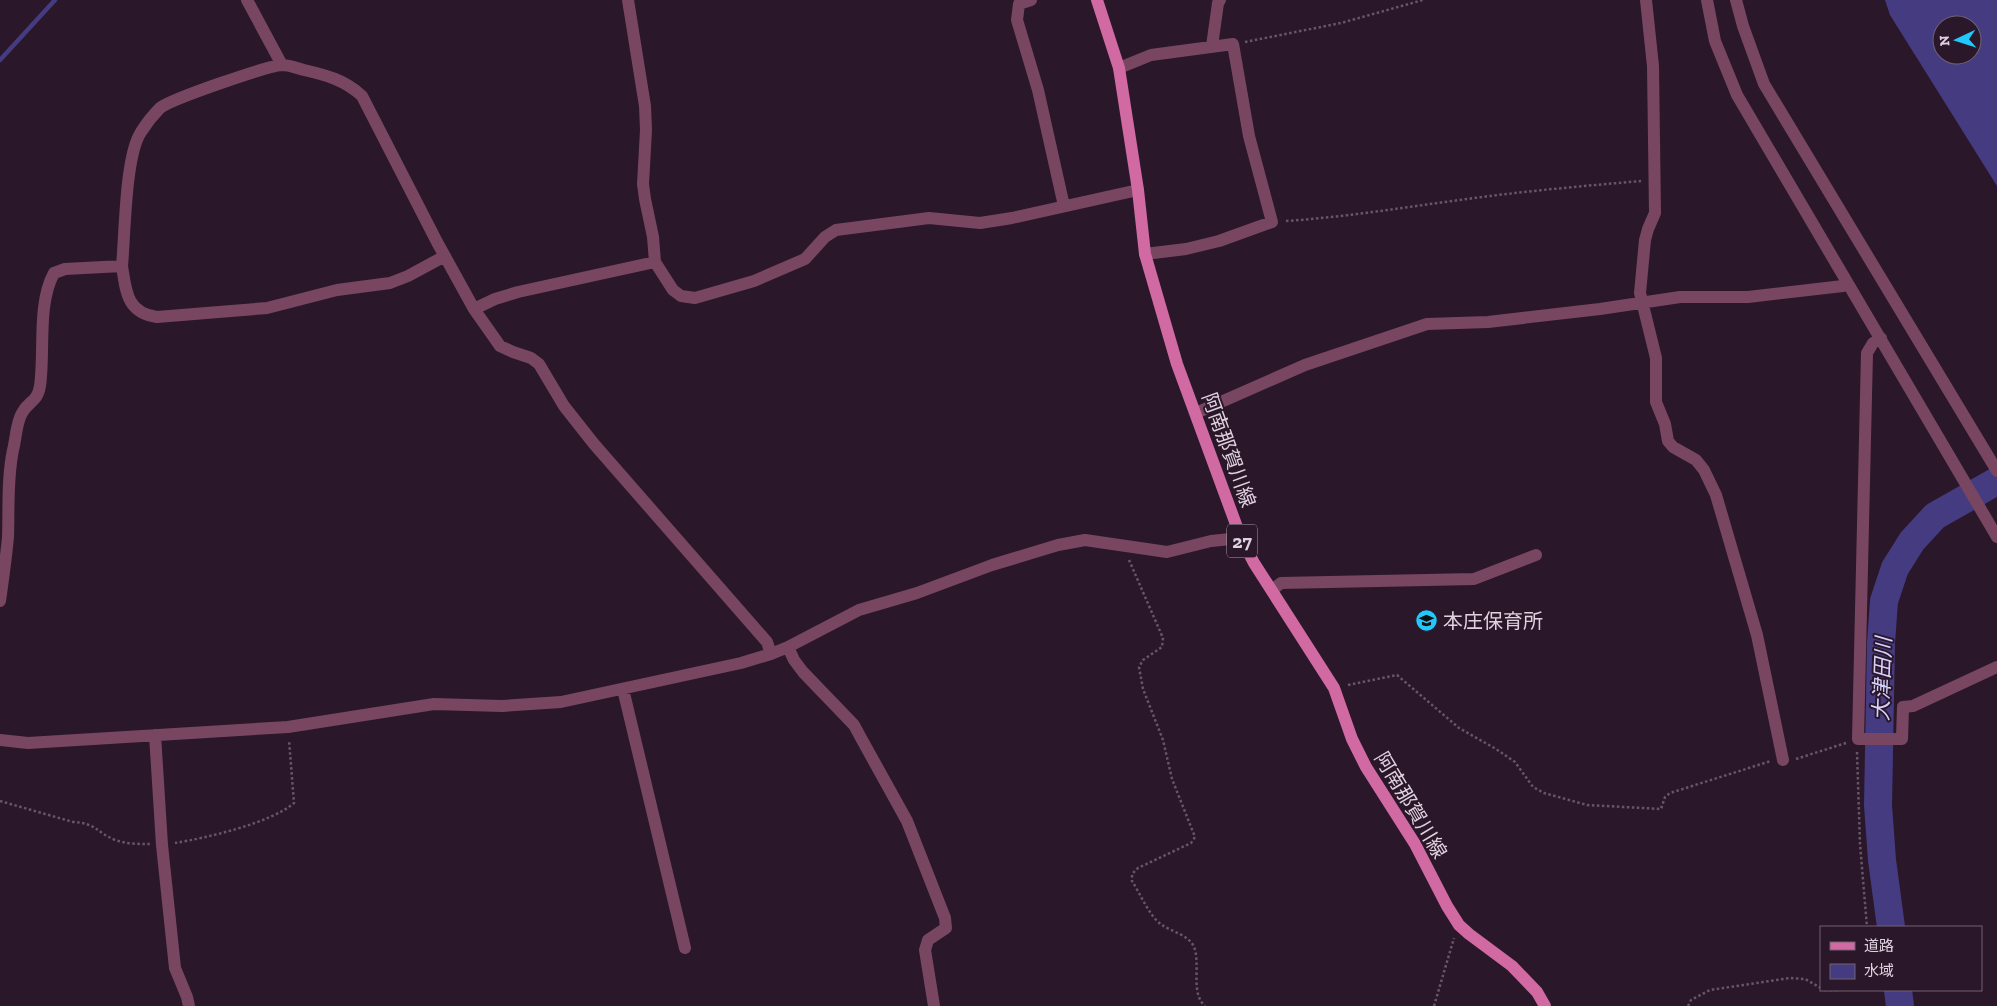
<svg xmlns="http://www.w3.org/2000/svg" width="1997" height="1006" font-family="'Zilla Slab','Noto Sans JP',serif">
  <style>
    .water { fill: #453b81; fill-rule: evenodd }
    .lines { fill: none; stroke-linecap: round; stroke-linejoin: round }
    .stream { stroke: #453b81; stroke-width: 4.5 }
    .river { stroke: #453b81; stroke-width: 28 }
    .path { stroke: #685667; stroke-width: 2.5; stroke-dasharray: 2.5 2.5; stroke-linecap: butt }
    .street { stroke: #794661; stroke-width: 12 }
    .primary { stroke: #d169a3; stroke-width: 12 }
    .labels { text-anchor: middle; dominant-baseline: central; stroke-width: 4; stroke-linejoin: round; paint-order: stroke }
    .shield { fill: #2b172a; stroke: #a99aa9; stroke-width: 1 }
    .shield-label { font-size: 19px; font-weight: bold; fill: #dfd2df }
    .street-label { font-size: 20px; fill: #dfd2df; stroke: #2b172a }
    .poi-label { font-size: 20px; fill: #dfd2df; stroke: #2b172a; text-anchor: start }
    .water-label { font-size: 21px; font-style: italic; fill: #d4d2fc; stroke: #2b172a }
  </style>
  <rect width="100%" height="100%" fill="#2b172a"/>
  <path class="water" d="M1885,0h112v186l-107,-171zM1942,25h30v30h-30z"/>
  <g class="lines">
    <path class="stream" d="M0,60l55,-60"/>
    <path class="river" d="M1891,927l-9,-67 -4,-55 3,-162 3,-42 11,-33 17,-27 23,-25 62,-35
      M1898,990l2,16"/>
    <path class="path" d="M1245,42l96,-19 82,-23
      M1286,221c61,-4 120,-14 181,-22 58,-8 116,-13 174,-18
      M1129,560l34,78 -1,9 -19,13 -4,7 4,22 20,51 9,39 23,58 -4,6 -53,25 -6,6v7c9,14 17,35 30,44 10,7 27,10 32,22 7,17 -4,46 11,59
      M1348,685l49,-10 62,53 37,21 19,13 18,25 11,6 43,12 74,4 4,-12 5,-4 101,-32
      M1857,752l3,92 7,83
      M1796,759l50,-16
      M0,801l73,21c23,1 23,10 42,18 11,4 24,4 35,4
      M175,843c31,-5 96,-20 119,-40l-5,-63
      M1824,990h14
      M1434,1006l20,-68
      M1688,1006l3,-6 19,-10 80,-12 15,1 16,9"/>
    <path class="street" d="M247,0l35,65
      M628,0l17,106 1,24 -3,54 2,15 8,38 2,25 18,28 8,6 14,2 59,-17 51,-22 20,-22 11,-7 93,-12 51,5 32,-5 126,-28
      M1031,0l-12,4 -2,16 21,70 26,116
      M1646,0l7,66 2,147 -7,16 -3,11 -5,53 16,65v44l9,22 3,17 5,6 23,13 8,10 12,25 41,140 26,125
      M1707,0l8,41 22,54 260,442
      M1736,0l7,26 21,58 233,387
      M1212,46l6,-43 2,-3
      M1119,68l32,-13 82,-11 16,92 23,86 -53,19 -33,8 -41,5
      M122,266c4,26 5,47 35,51l110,-9 70,-18 53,-7 18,-7 37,-20
      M474,309l21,-10 23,-7 137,-30
      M1881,338l-8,5 -6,10 -9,386h44l1,-32 10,-1 84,-39
      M1196,413l109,-48 122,-41 61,-2 112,-13 80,-12h68l95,-11 5,-2
      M1272,590l9,-7 193,-4 62,-24
      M0,601c3,-21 6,-43 8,-64 1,-29 -1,-58 5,-87 3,-11 3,-27 9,-37 7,-13 15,-10 18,-27 5,-35 -3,-82 14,-113l11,-4 57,-3c3,-31 3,-110 19,-134 5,-8 13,-18 19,-24 11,-9 107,-42 122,-43 7,0 15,3 22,5 22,5 41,10 58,26l75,146 37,67 26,37 13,6 18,6 8,6 25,42 30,38 173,198 4,12
      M788,647l6,13 9,12 51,53 7,13 46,83 38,97 1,10 -18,12 -3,10 9,56
      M623,689l62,259
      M155,735l7,110 13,123 12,29 2,9
      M0,740l28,3 260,-16 146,-23 68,2 59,-4 180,-39 30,-9 17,-7 71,-37 58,-17 75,-28 66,-20 27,-5 82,12 44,-11 30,-3"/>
    <path class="primary" d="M1097,0l22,68 19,122 7,64 32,110 64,174 13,25 80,125 18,51 14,28 49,77 32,62 12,19 10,9 43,32 25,26 8,14"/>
  </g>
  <defs>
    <symbol id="school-disc" viewBox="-11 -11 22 22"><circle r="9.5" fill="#20c9fd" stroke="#2b172a"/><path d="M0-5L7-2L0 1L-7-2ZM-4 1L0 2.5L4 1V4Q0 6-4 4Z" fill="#111"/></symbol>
  </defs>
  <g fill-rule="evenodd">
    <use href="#school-disc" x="1414" y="608" width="25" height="25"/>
  </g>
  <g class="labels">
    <rect class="shield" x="1227" y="524.5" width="30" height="33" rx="4"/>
    <g class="shield-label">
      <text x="1242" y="541">27</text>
    </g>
    <g class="street-label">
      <text transform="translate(1229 450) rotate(70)">阿南那賀川線</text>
      <text transform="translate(1411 805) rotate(59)">阿南那賀川線</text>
    </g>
    <g class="poi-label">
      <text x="1443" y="621">本庄保育所</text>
    </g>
    <g class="water-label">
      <text transform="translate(1882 679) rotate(-88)">大津田川</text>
    </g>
  </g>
  <rect x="1820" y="926" width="162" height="65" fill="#2b172a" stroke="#736272"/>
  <rect x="1830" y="942" width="25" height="8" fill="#d169a3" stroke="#736272"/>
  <text x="1864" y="951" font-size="15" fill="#dfd2df">道路</text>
  <rect x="1830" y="964" width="25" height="15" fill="#453b81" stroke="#736272"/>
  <text x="1864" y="976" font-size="15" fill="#dfd2df">水域</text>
  <g transform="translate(1957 40) rotate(266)"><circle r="24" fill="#2b172a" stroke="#736272"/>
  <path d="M0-4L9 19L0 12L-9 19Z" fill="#20c9fd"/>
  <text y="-8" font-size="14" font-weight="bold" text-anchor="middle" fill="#dfd2df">N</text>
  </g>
</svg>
